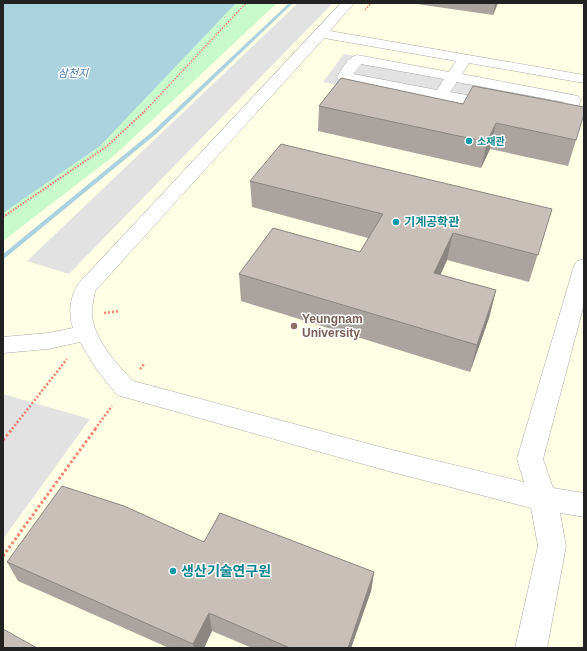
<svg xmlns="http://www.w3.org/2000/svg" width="587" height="651" font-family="Arial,'Noto Sans KR',sans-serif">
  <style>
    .education { fill: #ffffe5 }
    .park { fill: #c8facc }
    .parking { fill: #e2e2e2 }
    .water { fill: #aad3df }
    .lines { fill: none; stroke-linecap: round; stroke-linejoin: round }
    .stream { fill: #aad3df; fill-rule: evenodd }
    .minor-casing { stroke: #a9a9a9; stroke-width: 1 }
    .path-far3 { stroke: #fa8072; stroke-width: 1.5; stroke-dasharray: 1.5 1.5; stroke-linecap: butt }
    .path-far2 { stroke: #fa8072; stroke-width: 2; stroke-dasharray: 1.5 1.5; stroke-linecap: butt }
    .path-far1 { stroke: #fa8072; stroke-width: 2.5; stroke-dasharray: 2 2; stroke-linecap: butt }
    .path { stroke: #fa8072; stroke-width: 3; stroke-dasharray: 2.5 2.5; stroke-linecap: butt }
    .minor { fill: #fff; fill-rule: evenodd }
    .wall { fill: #aba49e }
    .shaded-wall { fill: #8b8681 }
    .building { fill: #c7bfb8; stroke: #8b8681 }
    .culture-dot { fill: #0f9aa8; stroke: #fff; stroke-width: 1.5 }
    .education-dot { fill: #8d6e63; stroke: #fff; stroke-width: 1.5 }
    .labels { text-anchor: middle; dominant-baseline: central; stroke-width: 3; stroke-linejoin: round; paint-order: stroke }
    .far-culture-label { font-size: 10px; font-weight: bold; fill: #0d838f; stroke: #fff; text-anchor: start }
    .far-water-label { font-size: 11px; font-style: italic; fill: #4a7aab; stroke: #fff }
    .culture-label { font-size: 12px; font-weight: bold; fill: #0d838f; stroke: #fff; text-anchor: start }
    .education-label { font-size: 12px; font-weight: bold; fill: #785e54; stroke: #fff; text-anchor: start }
    .near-culture-label { font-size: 14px; font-weight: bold; fill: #0d838f; stroke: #fff; text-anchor: start }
  </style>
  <rect width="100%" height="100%" fill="#f2efe9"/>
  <path class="education" d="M3,3h581v645h-581z"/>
  <path class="park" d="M3,3h274l-162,152 -112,86z"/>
  <path class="parking" d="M298,3h35l-264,271 -42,-13z
    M344,54l229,40 -8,33 -242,-45z
    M3,394l87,25 -87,120z"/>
  <path class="water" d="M3,3h233l-136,143 -97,67z"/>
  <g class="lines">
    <path class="stream" d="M289,3h4l-137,131 -151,124 -2,1v-5l149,-122z"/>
    <defs>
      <path id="minor" d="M341,3h13l-24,28 254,44v8l-115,-20 -7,11 116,22 3,3 -8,23 -6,2 -20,-5 -2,-3 2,-3 6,-2 8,2 3,-11 -107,-20 -7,10 46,8 6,2 2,3 -2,3 -6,2 -157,-30 -2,-3c5,-8 11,-20 20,-22l92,17 7,-11 -132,-23 -229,253c-1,8 -4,17 -3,25 3,25 24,47 41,65l255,68 136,33 -7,-23 57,-193 3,-5 7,-2v45l-41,155 10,29 31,5v24l-24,-4 6,33 -19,102h-32l23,-102 -7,-38 -143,-37 -271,-76 -20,-25 -17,-28 -32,7 -45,4v-16l45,-4 25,-5c-5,-14 -3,-32 5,-44zM361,64l83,15 -7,11 -84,-16z"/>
    </defs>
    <use href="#minor" class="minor-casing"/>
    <path class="path-far3" d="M365,10l6,-7
      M144,112l102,-109"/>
    <path class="path-far2" d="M3,217l103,-70 39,-36"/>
    <path class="path-far1" d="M104,313l16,-2
      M140,369l5,-6
      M12,429l55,-70
      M95,429l17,-23"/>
    <path class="path" d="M3,440l10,-12
      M3,556l93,-128"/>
    <use href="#minor" class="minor"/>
  </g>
  <path class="wall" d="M410,3h88l-5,12z
    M341,78l235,62 -8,26 -78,-17 -9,19 -163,-37 1,-25z
    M250,181l302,28 -23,73 -82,-22 -7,15 56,15 -7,28 -19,54 -229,-71 -2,-27 121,-22 8,-14 -116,-31z
    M204,542l170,30 -3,19 -20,57h-99l-40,-17 -8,17h-35l-151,-67 -11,-19z"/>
  <path class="shaded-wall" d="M495,3h3l-5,12z
    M496,123l-6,26 -9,19 6,-26z
    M453,233l-6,27 -18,41 5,-28z
    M496,290l-7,28 -19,54 7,-27z
    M374,572l-3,19 -20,57h-3z
    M209,613l3,18 -8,17h-10l-1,-4z"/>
  <path class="building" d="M341,78l122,26 10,-18 111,21v7l-8,26 -80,-17 -9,19 -168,-36z
    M281,144l271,65 -14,46 -85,-22 -19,40 62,17 -19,55 -238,-71 34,-46 87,24 23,-38 -133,-33z
    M62,486l62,20 80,36 16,-29 154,59 -26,76h-58l-81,-35 -16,31 -186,-82z
    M3,629l34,19h-34z"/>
  <g class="culture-dot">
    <circle cx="469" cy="141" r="4"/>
    <circle cx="396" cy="222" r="4"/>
    <circle cx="173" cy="571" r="4"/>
  </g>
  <circle class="education-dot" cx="294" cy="326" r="4"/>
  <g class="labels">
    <g class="far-culture-label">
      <text x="477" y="141">소재관</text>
    </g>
    <g class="far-water-label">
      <text x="73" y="73">삼천지</text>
    </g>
    <g class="culture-label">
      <text x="404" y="222">기계공학관</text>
    </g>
    <g class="education-label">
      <text x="302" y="319">Yeungnam<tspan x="302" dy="14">University</tspan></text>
    </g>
    <g class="near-culture-label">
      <text x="181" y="571">생산기술연구원</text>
    </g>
  </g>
  <rect width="587" height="651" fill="none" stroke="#222222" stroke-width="8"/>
</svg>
